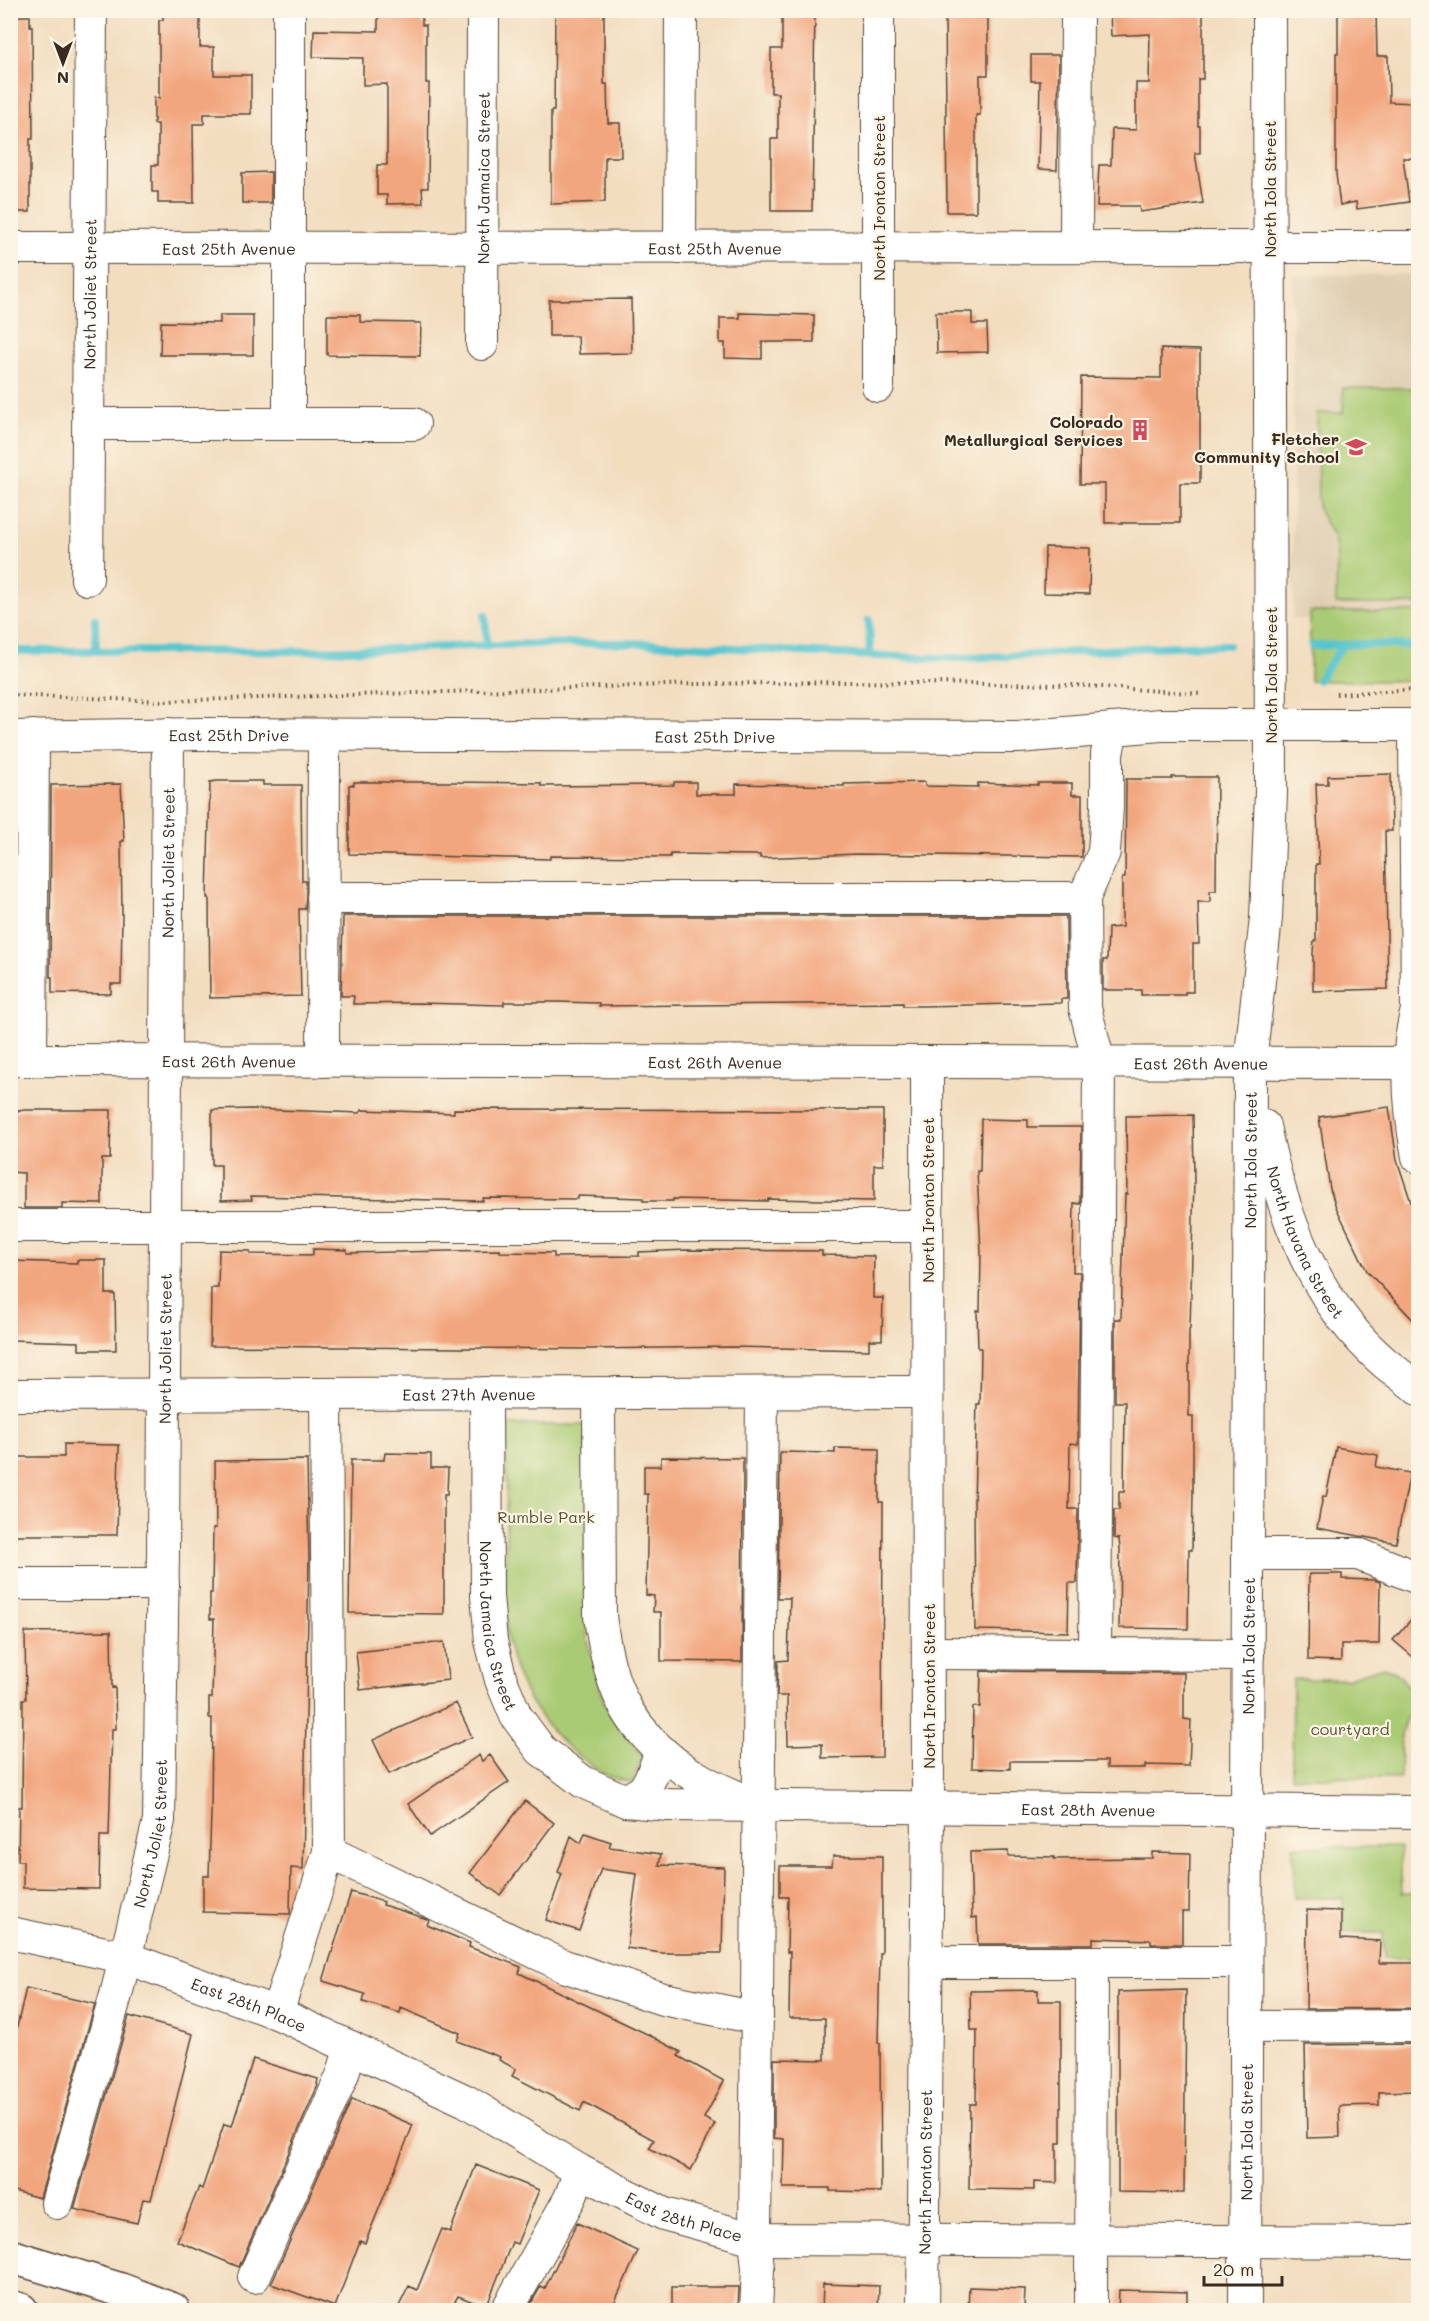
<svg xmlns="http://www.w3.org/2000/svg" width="1429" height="2321" font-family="Mali,sans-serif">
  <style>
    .built { fill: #dfceb1 }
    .green { fill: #aacb74; stroke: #727a49; stroke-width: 1.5 }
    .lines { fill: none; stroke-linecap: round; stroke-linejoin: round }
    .stream { stroke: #58c5ce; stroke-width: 8 }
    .building { fill: #f2a67e }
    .minor-casing { stroke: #564536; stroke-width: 34 }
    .major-casing { stroke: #564536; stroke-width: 36 }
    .path { stroke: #564536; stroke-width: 4; stroke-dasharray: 1.5 4.5; stroke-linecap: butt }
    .minor { stroke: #fff; stroke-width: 32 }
    .major { stroke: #fff; stroke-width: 33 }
    .labels { text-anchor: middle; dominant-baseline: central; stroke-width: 4.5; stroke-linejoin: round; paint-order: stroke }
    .street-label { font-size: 16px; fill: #3b2a1e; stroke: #fcf5e5 }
    .poi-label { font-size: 16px; font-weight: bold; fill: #3b2a1e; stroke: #fcf5e5; text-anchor: end }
    .park-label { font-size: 16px; fill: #575234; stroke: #fcf5e5 }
  </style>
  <rect width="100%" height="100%" fill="#fcf5e5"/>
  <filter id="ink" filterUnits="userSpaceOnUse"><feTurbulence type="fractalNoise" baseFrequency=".0167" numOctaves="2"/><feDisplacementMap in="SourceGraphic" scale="12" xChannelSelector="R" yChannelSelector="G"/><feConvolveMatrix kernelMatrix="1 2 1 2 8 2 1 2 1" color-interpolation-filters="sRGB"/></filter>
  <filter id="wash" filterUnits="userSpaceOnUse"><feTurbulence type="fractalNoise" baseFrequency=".008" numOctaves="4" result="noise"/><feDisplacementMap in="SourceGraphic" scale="24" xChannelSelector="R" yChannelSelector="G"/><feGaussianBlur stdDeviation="1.35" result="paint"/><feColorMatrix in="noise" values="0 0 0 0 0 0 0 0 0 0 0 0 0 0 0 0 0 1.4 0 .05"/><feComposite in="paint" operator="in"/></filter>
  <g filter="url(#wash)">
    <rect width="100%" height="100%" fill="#f2ddbf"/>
    <path class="built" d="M1418,274v346l-125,-1v-344z"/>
    <path class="green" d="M1343,388h75v216h-82l1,-51 -3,-15 -16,-29 -1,-96h26z
      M1310,612h108v69h-108z
      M507,1425h79l1,212 17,66 14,23 25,31 -11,25c-21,-1 -40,-15 -56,-28 -34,-27 -60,-68 -68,-111 -5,-31 -2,-64 -2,-95 0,-41 1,-82 1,-123z
      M1383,1667c16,3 31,21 28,38 -2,11 -9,19 -10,31 -1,14 0,28 -1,42l-108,-1 1,-98h53z
      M1293,1846l107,1 2,46h16v65h-34l-1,-25h-39l-1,-35h-49z"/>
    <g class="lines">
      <path class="stream" d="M485,615l2,30
        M95,619l1,31
        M869,620l1,36
        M1312,646l51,-2 55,2
        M10,651c115,-1 229,2 343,-1 90,-2 180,-8 269,-7 109,2 216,14 324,15 95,0 187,-14 282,-13
        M1318,680l25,-35"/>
    </g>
    <g id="blocks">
      <path class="building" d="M555,10h49v74h3l1,39h12l1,34h-16v45l-54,2v-93h3z
        M782,10h33l-3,201h-41v-72h7v-46h-7v-44h11z
        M945,10h43v65h-8v40h-4v97h-29z
        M1110,10h93v69h-5v47h2v27h-5l8,50 -63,9 -1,-6h-42l2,-41h12l1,-36 24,1v-47h13l1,-49 -39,2z
        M1338,10h38l1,46h11l1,46 30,1v55h-16l6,44 -52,7 -1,-7 -16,3 -4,-31v-121h2z
        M163,13h37v34h14v28h37v39h-47v10h-11l1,79h-36v-11h-6v-27h6v-41h-4v-26h5v-78h4z
        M378,15h44v10h4v58h3l-1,105h-6l1,15 -36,1v-9h-10v-30h10v-81l-24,1v-27l-50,-1 1,-27 64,1z
        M10,16h20v10h2l1,113h-3v73h-20z
        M1031,55h28l-2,115 -19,-1 2,-88h-9z
        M271,172v31h-29v-30z
        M631,299l1,54 -53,1 -1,-18h-29v-36z
        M936,312h36v12h15l1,28 -51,1z
        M739,313l75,2v27h-52v17l-37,-1v-15h-5v-25h20z
        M220,315h33v40h-93l1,-33 59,1z
        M327,315h33v7l61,1 -1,33 -93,-1z
        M1161,349l39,1v133h-20v40h-75v-39h-25l1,-107 80,1z
        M1045,547l45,1 -1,46 -45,-1z
        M1391,774l1,57h-7l3,158 -75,2v-38l1,-12h2v-77h3l-3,-80h12v-8z
        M1172,777h45l-1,114h-6v11h-12l1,42h-6v48h-8v3h-44v-5h-38v-30h4l1,-32 14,-1v-49h3l1,-99h46z
        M217,781h46v4h38l1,96h4v15l-1,13h-6l2,87 -91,2 -1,-100h-2l3,-116z
        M354,782h96l91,1v3l133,-1v-3h22v12h40v-10l108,2v-2l81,-2v4l53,1v-4l60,2v-2h34v12h10v62l-225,-3 -97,4v-3l-90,-1v3l-120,-1v3l-201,-5v-69h5z
        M121,784l3,57h-3l1,71 -1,72h-10v10l-59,-1v-16h-2l1,-192z
        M10,815l5,1 -1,53h-4z
        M343,916h723l1,83h-6v4l-138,3h-20v-3l-304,3v-3l-42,-1h-53v3l-85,-2 -66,1 1,-8h-13z
        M10,949h4v28h-4z
        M1389,1107l8,53 15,45 7,-3v124l-52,-55 -31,-64 -6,-18 -11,-72z
        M251,1109l109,4 1,-3 93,3v-4l429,1v55h-9v36l-106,-2v2l-95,-2v2h-30v-3l-65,-2v3l-95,-1v3l-232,-5 1,4 -31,1v-36h-9v-55z
        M25,1110h86l-1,49h-8v45l-40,-1v5h-38v-35l-14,-1v-60z
        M1193,1115l1,64 -4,150h-1v87h4v77l-1,57h-3l-1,79 -69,-1 1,-79 -1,-10 -5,-1v-28h5v-18h5l1,-90h-10v-83h6l4,-125h2l-1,-78z
        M981,1119l47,1v7h53l-1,77 -6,-1 -1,69h7l-2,172 -8,-1 -1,66h9l-1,74h-8l-1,49 -93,-2 -1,-129 3,-97h3l1,-56h-3l-1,-37h3l1,-58 -4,-82h3z
        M313,1249l34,1v3l153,-3v2l54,1v4l85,-1v-4l48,-2 135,1v4l52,1 -1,42h10l-1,42h-13v10l-138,-3 -142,2 -379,-3 1,-58h7l1,-38 31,1v3l63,1z
        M77,1260h29v34h9l1,56h-37v-8l-69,-2v-79l67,2z
        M64,1444l55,1 -2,90h-106l1,-78h52z
        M1336,1447l42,8 -2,12 34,6 -14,70 -79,-15 6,-32 3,1z
        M835,1448l44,1v53h4l-1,255 -60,1v-14l-34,1 -1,-49h-10l1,-35 10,-1 2,-62h-12l2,-146 55,1z
        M385,1453l46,1v14h17l-1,27h-3v119l-95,-1 2,-153h33z
        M661,1457l82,1 -1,204 -81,-1v-49h-8l1,-16 -8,-1 2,-101h-4v-28h17z
        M307,1460l2,101 -6,308 -12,-1 -1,46 -87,-2v-36h6l2,-63 1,-95h-3v-20h3l2,-79h-4v-26h2l1,-65h3l-1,-67z
        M1309,1574h33v5l32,1 6,2 -1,62h-38v17l-33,-1z
        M1419,1611v51l-26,-22z
        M111,1631l1,57 3,-1 1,42h-4l-3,107h-9l-1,53 -76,-1v-27h-5l1,-54h3l1,-108h3l-1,-67z
        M444,1642l4,38 -88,10 -4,-38z
        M981,1671l203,2v46l7,1 -2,46 -44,-1v3h-38v-7h-97v8l-38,-1 1,-61h7z
        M456,1703l16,34 -83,37 -16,-34z
        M479,1755l3,6 8,-6 19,27 -79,54 -22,-32z
        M525,1801l29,22 -54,72 -30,-22z
        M585,1833l26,9 -2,5 52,7 -2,11 65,2 -2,86h-60l-35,-5 10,-74 -36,-5 -22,62 -33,-11 16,-46 -4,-2 13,-36 10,7z
        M1008,1851v5l46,1v2l98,-1v-6l38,1 -1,59h-7v32h-31v-4l-58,-2v6h-115l-1,-27 -5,1 -2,-66z
        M833,1856h49v97h-2l-2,90h2l1,149 -51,-1v-3h-47l1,-49 -10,-1v-79l51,1v-42h-36l1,-66h-3l1,-55h-8v-31h52z
        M351,1892l33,10 -1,3 41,13 5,2 -2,5 43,18 -1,4 52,20 -2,6 130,62 32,17 -3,4 46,25 -20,37 11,6 -24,46 -42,-22 5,-8 -70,-38 -4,9 -68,-35 4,-7 -17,-9 1,-3 -43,-16 3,-8 -59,-25 -1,5 -37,-11 2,-8 -42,-13z
        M1307,1910l34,1v28l39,2 -1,22h40v45l-113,1z
        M26,1988l69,16 -55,194 -30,-8v-133z
        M1038,1990v11h23v142h-4v40l-23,-1v8l-65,-1 1,-85h6l1,-74h-6l-1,-39z
        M1186,1990l-2,203 -66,-1v-200z
        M129,2016l64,18 -42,166 -8,-1 -6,24 -63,-14z
        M1419,2044v47l-40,1v13l-40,1 1,31 -33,1 -2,-93z
        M253,2059l65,20 -1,5 1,1 -79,182 -62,-26 22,-54 3,2 22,-65 8,2z
        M352,2099l61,26 -48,118 -5,-2 -25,66 -64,-23z
        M476,2165l63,25 -22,54 -5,-2 -26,65 -28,-11 -7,12 6,2h-60l12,-24 8,4 25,-61 8,3z
        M577,2223l61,28 -27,59h-84l14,-24 4,2z
        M823,2284l56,2 -1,24h-56z
        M672,2287h67l-1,23h-66z
        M969,2287l56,2 -1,21h-56z
        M1119,2290l68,2v18h-69z"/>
    </g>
  </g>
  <g filter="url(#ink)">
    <use href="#blocks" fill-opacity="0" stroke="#564536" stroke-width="1.5"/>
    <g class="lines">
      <defs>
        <g id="minor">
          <path d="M1076,247l1,-237"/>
          <path id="s1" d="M10,248l1408,-1"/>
          <path d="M680,248l1,-238"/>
          <path id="s2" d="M482,344l1,-334"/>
          <path d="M878,386v-376"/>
          <path d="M89,424h325"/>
          <path d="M289,424v-414"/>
          <path id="s3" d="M87,579l4,-569"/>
          <path d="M1415,725l2,285c-13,47 -8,100 1,147"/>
          <path id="s4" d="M10,737l190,-3 818,3 143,-12h257"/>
          <path d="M323,898h761"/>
          <path id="s5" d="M10,1060l1408,3"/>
          <path d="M31,1061l2,-325"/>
          <path d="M323,1061l1,-326"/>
          <path id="s6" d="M1264,1126c18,89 50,176 121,237 11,9 23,17 33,26"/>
          <path d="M10,1226h917"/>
          <path id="s7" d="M486,1393l1,203 4,45 10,39 15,36 25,34 42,32 43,19 42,4 750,7"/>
          <path d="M599,1393l1,223c3,23 7,46 15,68 13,39 49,76 85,95 15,9 31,15 47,22"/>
          <path id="s8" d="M10,1395l917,-3"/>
          <path d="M1248,1554h110l60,24"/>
          <path d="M10,1584h153"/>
          <path d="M928,1653l320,2"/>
          <path d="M1095,1654l4,-592 -14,-54 -1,-110 20,-46 3,-44v-54l5,-25"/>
          <path d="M626,1801l18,-11 8,-15 9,-24"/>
          <path d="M329,1852l235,114 99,33 94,19"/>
          <path id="s9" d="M10,1933l114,24 153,56 189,88 114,70 84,43 91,25 663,3"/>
          <path d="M926,1962h320"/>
          <path d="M277,2013l52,-161 -3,-458"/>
          <path d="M1246,2027l172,-1"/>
          <path id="s10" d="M57,2203l59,-208 43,-174 4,-268 5,-819"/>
          <path d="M254,2277l88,-201 9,-29"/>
          <path d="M507,2310l63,-112 10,-27"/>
          <path d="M756,2310l2,-42 -3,-29 7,-846"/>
          <path id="s11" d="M923,2310l5,-501 -1,-747"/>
          <path d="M1091,2310l1,-348"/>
          <path id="s12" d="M1245,2310l5,-1247 16,-145 5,-125 -2,-783"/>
        </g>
        <path id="major" d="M10,2256l111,34 52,20
          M10,2307l11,3"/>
      </defs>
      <use href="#minor" class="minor-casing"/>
      <use href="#major" class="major-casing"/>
      <path class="path" d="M1336,694l82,-5
        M10,695l154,6 533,-17 149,-2 227,3 130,9"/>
      <use href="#minor" class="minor"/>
      <use href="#major" class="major"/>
    </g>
  </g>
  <defs>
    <symbol id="building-bare" viewBox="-9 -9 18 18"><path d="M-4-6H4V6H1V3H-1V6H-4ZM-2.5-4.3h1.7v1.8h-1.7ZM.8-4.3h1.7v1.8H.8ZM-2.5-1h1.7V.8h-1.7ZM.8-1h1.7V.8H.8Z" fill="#d1495b" stroke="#fcf5e5" stroke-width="2.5" paint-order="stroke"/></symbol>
    <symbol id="school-bare" viewBox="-9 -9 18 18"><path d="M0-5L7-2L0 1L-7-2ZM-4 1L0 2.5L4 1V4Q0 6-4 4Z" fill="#d1495b" stroke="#fcf5e5" stroke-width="2.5" paint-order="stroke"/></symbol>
  </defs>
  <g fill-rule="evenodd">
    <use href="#building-bare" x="1125" y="415" width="30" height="30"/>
    <use href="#school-bare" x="1341" y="432" width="30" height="30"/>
  </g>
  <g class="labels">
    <g class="street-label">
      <text stroke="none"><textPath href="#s2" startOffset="166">North Jamaica Street</textPath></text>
      <text transform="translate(1269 189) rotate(-90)">North Iola Street</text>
      <text transform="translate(878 198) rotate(-90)">North Ironton Street</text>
      <text stroke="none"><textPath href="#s1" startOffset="219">East 25th Avenue</textPath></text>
      <text stroke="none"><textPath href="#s1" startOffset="705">East 25th Avenue</textPath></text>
      <text stroke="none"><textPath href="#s3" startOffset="285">North Joliet Street</textPath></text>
      <text transform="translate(1270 675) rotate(-90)">North Iola Street</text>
      <text stroke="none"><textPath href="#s4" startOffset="219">East 25th Drive</textPath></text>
      <text stroke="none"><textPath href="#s4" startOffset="705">East 25th Drive</textPath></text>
      <text stroke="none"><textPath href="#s10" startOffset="1354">North Joliet Street</textPath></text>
      <text stroke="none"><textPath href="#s5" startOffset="219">East 26th Avenue</textPath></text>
      <text stroke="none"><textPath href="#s5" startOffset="705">East 26th Avenue</textPath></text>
      <text stroke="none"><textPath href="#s5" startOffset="1191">East 26th Avenue</textPath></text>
      <text stroke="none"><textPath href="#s12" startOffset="1150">North Iola Street</textPath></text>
      <text transform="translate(927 1200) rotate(-90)">North Ironton Street</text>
      <text stroke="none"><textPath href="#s6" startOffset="124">North Havana Street</textPath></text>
      <text stroke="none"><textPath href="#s10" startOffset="868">North Joliet Street</textPath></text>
      <text stroke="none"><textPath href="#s8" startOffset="459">East 27th Avenue</textPath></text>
      <text stroke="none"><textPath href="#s7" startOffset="234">North Jamaica Street</textPath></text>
      <text stroke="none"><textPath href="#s12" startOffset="664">North Iola Street</textPath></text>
      <text transform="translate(928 1686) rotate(-90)">North Ironton Street</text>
      <text stroke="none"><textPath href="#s7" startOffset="932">East 28th Avenue</textPath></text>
      <text stroke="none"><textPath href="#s10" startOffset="382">North Joliet Street</textPath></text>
      <text stroke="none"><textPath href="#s9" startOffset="250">East 28th Place</textPath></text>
      <text stroke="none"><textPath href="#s12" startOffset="178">North Iola Street</textPath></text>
      <text stroke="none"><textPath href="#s11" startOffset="138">North Ironton Street</textPath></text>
      <text stroke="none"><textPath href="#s9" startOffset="736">East 28th Place</textPath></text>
    </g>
    <g class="poi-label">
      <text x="1123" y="421">Colorado<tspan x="1123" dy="18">Metallurgical Services</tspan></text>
      <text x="1339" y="438">Fletcher<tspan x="1339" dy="18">Community School</tspan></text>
    </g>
    <g class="park-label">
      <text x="546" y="1516">Rumble Park</text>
      <text x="1350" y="1728">courtyard</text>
    </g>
  </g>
  <rect width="1429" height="2321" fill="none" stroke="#fcf5e5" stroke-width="36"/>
  <g transform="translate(63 63) rotate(180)" stroke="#fcf5e5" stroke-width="4.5" paint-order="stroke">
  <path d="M0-4.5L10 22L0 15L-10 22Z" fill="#3b2a1e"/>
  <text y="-9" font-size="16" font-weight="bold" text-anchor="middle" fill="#3b2a1e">N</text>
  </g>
  <path d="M1204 2276v9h78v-9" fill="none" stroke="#3b2a1e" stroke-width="3"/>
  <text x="1213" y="2276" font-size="18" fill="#3b2a1e" stroke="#fcf5e5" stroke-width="4.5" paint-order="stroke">20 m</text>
</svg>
